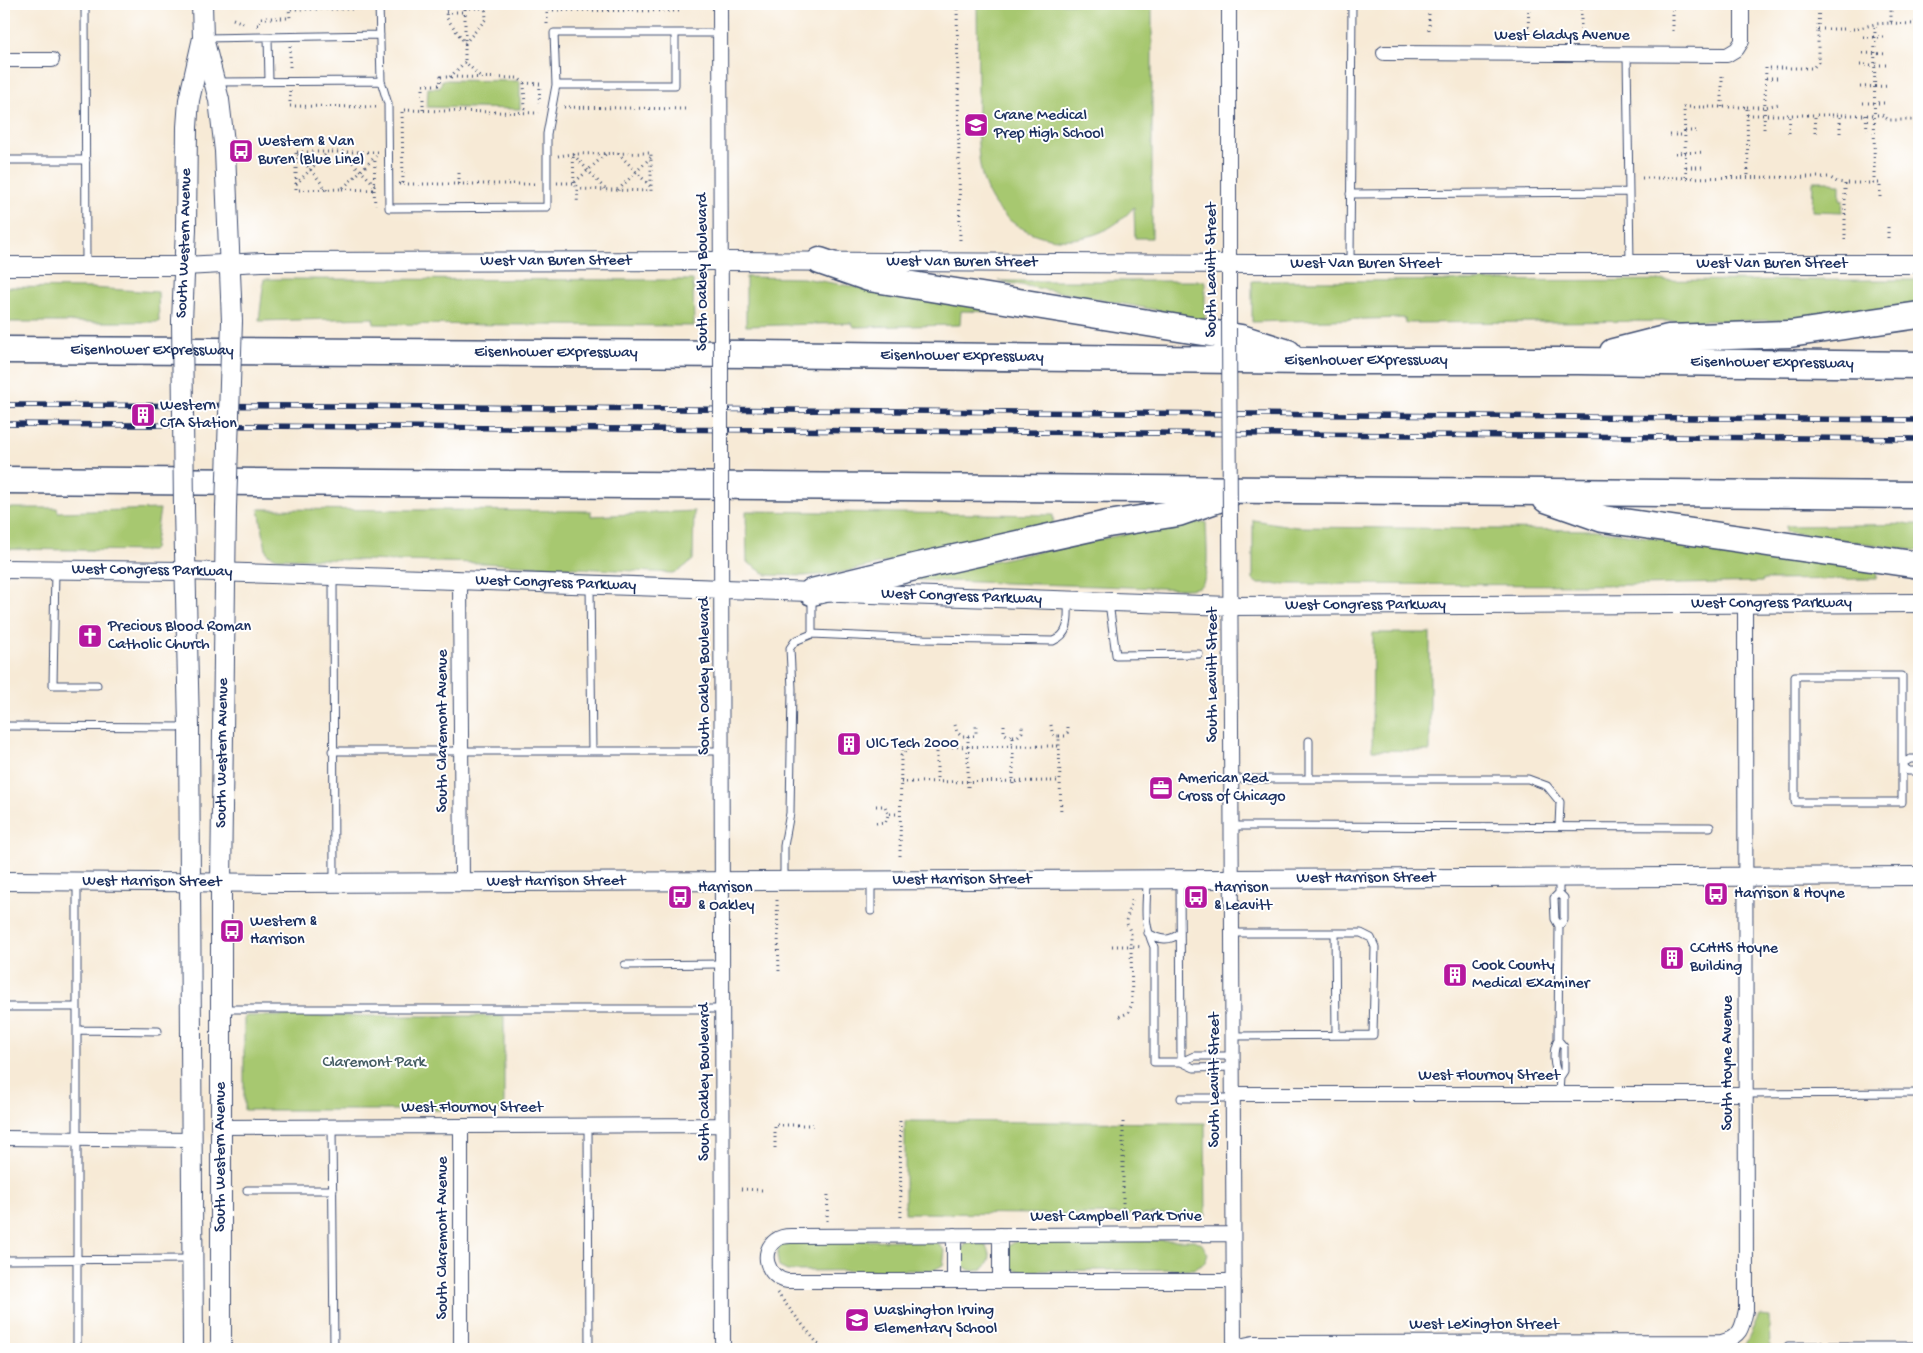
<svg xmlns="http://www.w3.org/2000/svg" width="1923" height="1353" font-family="'Gochi Hand',sans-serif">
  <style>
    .green { fill: #a7c870; stroke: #617c67 }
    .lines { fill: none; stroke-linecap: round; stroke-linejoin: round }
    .service-casing { stroke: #3c4b70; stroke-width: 9 }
    .minor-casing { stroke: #3c4b70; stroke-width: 16 }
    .tertiary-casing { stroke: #3c4b70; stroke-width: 20 }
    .secondary-casing { stroke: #3c4b70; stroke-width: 22 }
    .motorway-casing { stroke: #3c4b70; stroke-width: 29 }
    .path { stroke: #3c4b70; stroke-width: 3; stroke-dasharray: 1 4; stroke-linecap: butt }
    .service { stroke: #fff; stroke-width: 7 }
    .minor { stroke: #fff; stroke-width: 14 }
    .tertiary { stroke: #fff; stroke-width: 18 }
    .secondary { stroke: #fff; stroke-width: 20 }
    .motorway { stroke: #fff; stroke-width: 26 }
    .rail-casing { stroke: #1b2f5e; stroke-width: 5.5 }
    .rail { stroke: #fff; stroke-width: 4; stroke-dasharray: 11; stroke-linecap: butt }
    .minor-bridge-casing { stroke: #3c4b70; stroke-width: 16; stroke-linecap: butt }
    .secondary-bridge-casing { stroke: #3c4b70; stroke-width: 22; stroke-linecap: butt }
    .minor-bridge { stroke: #fff; stroke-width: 14 }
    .secondary-bridge { stroke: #fff; stroke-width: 20 }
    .labels { text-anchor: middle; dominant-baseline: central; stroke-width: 4; stroke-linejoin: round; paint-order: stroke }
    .street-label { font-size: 16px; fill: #1b2f5e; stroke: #fff }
    .poi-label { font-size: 16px; fill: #1b2f5e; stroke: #fff; text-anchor: start }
    .park-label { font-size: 16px; fill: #455d63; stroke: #fff }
  </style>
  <rect width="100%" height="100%" fill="#fff"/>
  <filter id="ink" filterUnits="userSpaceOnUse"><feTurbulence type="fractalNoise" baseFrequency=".02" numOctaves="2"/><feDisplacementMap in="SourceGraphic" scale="10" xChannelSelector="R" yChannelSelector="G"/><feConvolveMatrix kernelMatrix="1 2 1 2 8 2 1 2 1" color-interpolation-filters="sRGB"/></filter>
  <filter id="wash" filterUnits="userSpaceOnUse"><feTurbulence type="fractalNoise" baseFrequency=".0096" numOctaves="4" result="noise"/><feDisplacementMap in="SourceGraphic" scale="20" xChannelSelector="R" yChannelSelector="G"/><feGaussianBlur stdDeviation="1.12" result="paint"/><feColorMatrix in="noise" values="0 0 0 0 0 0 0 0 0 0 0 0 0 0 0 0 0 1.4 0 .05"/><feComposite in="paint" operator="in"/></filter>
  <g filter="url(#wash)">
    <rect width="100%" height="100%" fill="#f7ead6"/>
    <path class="green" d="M977,4h175v234h-17l-1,-31c-20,23 -45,34 -77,32 -13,-1 -27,-6 -39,-13 -47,-29 -40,-84 -40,-131 0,-30 -1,-61 -1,-91z
      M442,80l78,1v28l-93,-2 1,-19h12z
      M1813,181h16l7,4h4v14l3,1 -1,12 -30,-1z
      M746,277l57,1 153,26 75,9 -70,-2 -1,14 -106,2 -2,-4 -106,3z
      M264,279l429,1 1,46 -320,-2 -1,-6 -114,3z
      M1919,280v26l-106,14 -407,3 -1,-5 -153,4v-41z
      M999,281h206v41l-49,-12z
      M4,287l86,1 68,4 1,30h-155z
      M4,508h53l1,4 102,-3 -6,40 -2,2 -148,-2z
      M259,509l332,2v5l103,-5 -1,49 -14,11 -7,2 -191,-10 -204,-5 -9,-4 -2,-4z
      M746,511l307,4 1,10 -220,49 -31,2 -36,-1 -20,-13z
      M1253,520l44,7 299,3 281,39 -1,10 -113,1 -1,2 -118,3 -386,-1 -5,-4z
      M1206,522c0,15 4,48 -3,61 -3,5 -8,5 -14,6l-275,-9v-3l246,-50z
      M1919,524v27l-133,-19v-6z
      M1373,633h57v118l-58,-1z
      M244,1016h260v94h-260z
      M905,1121l300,2 1,92 -301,-2z
      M930,1240l9,4 6,7 -2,14 -9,5 -147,1 -8,-4 -2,-11 2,-10 9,-5z
      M1195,1240l7,4 6,10 -4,9 -10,6 -177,2 -8,-4 -3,-11 2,-10 9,-5z
      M960 1256a15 15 0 1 1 30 0a15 15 0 1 1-30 0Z
      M1759,1315l10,1 1,33h-34l9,-4z"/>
  </g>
  <g filter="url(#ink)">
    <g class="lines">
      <defs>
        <path id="service" d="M85,4l1,262
          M379,4l2,77 7,23 1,104 158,-1v-73l9,-49 -2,-52h166
          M268,37l1,44
          M205,38l175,-3
          M1627,55l3,208
          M216,82l165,-1
          M556,85h119v-52
          M4,160h82
          M1350,194l279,-2
          M1350,263l2,-259
          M55,569l-2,116h44
          M333,576l1,307
          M590,586l2,165
          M812,595v39l112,5 129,2c18,-7 15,-24 15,-40
          M1109,603l7,52 83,-1
          M1795,676h107v126h-107z
          M4,726l184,1
          M1309,741v38
          M332,751h390
          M1919,759h-9l-8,5 6,7h11
          M1231,779h297l19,7 13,16 -1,24
          M1232,826l478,1
          M1559,878v15l-5,5 1,21 4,7 -1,114c-6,11 -5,28 2,37
          M784,879v-33l6,-33 2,-124 -2,-41 5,-7 17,-7
          M1147,879c0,28 -5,41 7,68v115h27l13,-6h38
          M1180,879l1,183
          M871,882v29
          M1559,926l5,-6v-22l-5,-5
          M1148,933c12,7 21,9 32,0
          M1232,933h129l10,5 4,9 -2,88 -140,1
          M1335,933l1,102
          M625,965l97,-1
          M4,1007h73
          M223,1009h499
          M77,1030l81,1
          M1558,1040l6,7v24l-4,6 -1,16
          M1181,1062l13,6 39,-1
          M1745,1094l174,-1
          M1181,1098h52
          M332,1126l2,223
          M588,1126l1,223
          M247,1190h86
          M4,1260l187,-1
          M1788,1346h131
          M77,1349v-467"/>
        <path id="minor" d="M720,4l1,322
          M1229,4v318
          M1384,53l343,2 10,-6 5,-8v-37
          M4,60h48
          M721,513l2,836
          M1230,522l4,825 19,-4 469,-1c19,-6 20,-13 24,-32l-1,-707
          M460,580l2,302
          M1233,1094h512
          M461,1126v223
          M221,1127l501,-2
          M4,1138l187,2
          M1233,1234l-442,2c-5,0 -11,1 -15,4 -17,12 -9,37 11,41h447
          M954,1235v46
          M1000,1235v46"/>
        <g id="tertiary">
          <path id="s1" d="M4,266h180l78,-4 459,-1 528,3h670"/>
          <path id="s2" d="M4,569l180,2 1047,35 688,-3"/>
          <path id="s3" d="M4,881l284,2 1631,-7"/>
        </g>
        <g id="secondary">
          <path d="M204,42l15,58 6,51 7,170"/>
          <path id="s4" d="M182,321l4,-92 1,-102 2,-27 14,-62 -1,-34"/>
          <path d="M184,509l5,218 4,622"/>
          <path id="s5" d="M221,1349v-466l5,-375"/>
        </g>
        <g id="motorway">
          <path d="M820,261l49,17 372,60 47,15"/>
          <path id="s6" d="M4,350l752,4 556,7h266l341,4"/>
          <path d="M1613,352l55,-14 122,-4 129,-19"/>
          <path d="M4,480l1915,15"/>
          <path d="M1546,499l57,20 316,46"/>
          <path d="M812,592l107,-26 189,-42 70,-11 49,-17"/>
        </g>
      </defs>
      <use href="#service" class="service-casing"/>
      <use href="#minor" class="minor-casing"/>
      <use href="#tertiary" class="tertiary-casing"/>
      <use href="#secondary" class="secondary-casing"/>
      <use href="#motorway" class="motorway-casing"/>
      <path class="path" d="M447,4l-1,13 19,26 21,-24 -1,-15
        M465,4v58
        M957,4l3,237
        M1429,4v28
        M1581,4v28
        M1819,4l-1,25h38l19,-5 16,-1v-16
        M465,8h21
        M575,10v-6
        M446,12h19
        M233,19l13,5
        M1891,23l23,1 5,-5
        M547,24v-14l134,1v-7
        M257,25h2l1,-7h30l-1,-9h75v-5
        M1673,31v-27
        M1528,32l1,-28
        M1863,37h24
        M290,46v24
        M1863,53l24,1
        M1860,65h30
        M1722,76v31
        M450,77l15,-15 17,16
        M1766,78h13
        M524,83l16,1 -1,19
        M1860,87l30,-1
        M290,91v15l87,1
        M1863,103h24
        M564,107l122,2
        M1747,107h17l15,-3
        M423,110v-25h17l1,-8h9l68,1 6,5 1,28
        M1747,115h135l7,5h30
        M1866,115l1,15
        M1764,129l2,-61h47l5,-6v-33
        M1685,131h14
        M1789,133l1,-18
        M1815,133v-18
        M1840,133v-18
        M1670,135h15
        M297,152h81
        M342,152l32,32h4
        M618,153l32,33
        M1675,153l30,-1
        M558,156l15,-2 78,-1v38l-73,-2
        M1686,167h19
        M459,173v11
        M1686,177l-2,-70h63l1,70
        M1642,178l187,-1 8,5 8,1
        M575,182l32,-29
        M557,183h17l4,6 -1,15
        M574,183l-1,-29 32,35
        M1874,183l1,-159
        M296,184l31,-31
        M399,184h4l-1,-74 137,3
        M403,184h133
        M342,189l32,1 1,-32
        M327,190l-31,-38v38l46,-1 34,-33
        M374,190l1,15
        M618,190l33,-33
        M1888,227v13
        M1845,240v-57h35v15
        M955,725l2,7 4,4h7v51
        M1004,725v8l4,3h5v51
        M1051,725l1,7 2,4h5v10
        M968,736h6l2,-3v-8
        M1013,736h5l4,-4v-7
        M1059,736h6l3,-4v-7
        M895,742l10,9
        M937,747v35
        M901,782l160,-1
        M876,806h9l3,8
        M876,823l9,-1 2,-2 1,-6h12
        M900,856l1,-100 8,-9 150,-1 2,68
        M777,900l2,71
        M1132,900l-6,21 5,13v12l12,1
        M1112,946h19l1,58 -4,9 -10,4
        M900,1121l1,100
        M1123,1122v97
        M775,1148v-23h40
        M741,1189l21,1
        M827,1221l1,-27
        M777,1293l45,56"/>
      <use href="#service" class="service"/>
      <use href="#minor" class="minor"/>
      <use href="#tertiary" class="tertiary"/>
      <use href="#secondary" class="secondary"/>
      <use href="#motorway" class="motorway"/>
      <defs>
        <path id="rail" d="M4,405l332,1 1583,14
          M4,424l1915,15"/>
      </defs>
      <use href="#rail" class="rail-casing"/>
      <use href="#rail" class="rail"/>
      <defs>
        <path id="minor-bridge" d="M1229,322l1,200
          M721,326v187"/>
        <path id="secondary-bridge" d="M182,321l2,188
          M226,508l6,-187"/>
      </defs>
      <use href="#minor-bridge" class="minor-bridge-casing"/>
      <use href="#secondary-bridge" class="secondary-bridge-casing"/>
      <use href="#minor-bridge" class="minor-bridge"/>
      <use href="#secondary-bridge" class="secondary-bridge"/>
    </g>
  </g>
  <defs>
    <symbol id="school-square" viewBox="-11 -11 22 22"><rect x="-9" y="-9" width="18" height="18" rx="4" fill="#b5179e" stroke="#fff"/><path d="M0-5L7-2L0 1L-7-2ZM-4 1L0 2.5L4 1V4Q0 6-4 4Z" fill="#fff"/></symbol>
    <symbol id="bus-square" viewBox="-11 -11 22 22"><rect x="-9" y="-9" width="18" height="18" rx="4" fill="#b5179e" stroke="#fff"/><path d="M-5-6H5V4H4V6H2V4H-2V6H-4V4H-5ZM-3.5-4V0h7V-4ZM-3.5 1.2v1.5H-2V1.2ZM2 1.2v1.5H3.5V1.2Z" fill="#fff"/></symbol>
    <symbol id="building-square" viewBox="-11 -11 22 22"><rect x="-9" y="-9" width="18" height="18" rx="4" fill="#b5179e" stroke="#fff"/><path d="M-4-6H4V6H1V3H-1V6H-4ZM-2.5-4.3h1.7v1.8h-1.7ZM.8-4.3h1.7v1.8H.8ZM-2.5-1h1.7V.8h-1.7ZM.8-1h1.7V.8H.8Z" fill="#fff"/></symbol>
    <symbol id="church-square" viewBox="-11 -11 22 22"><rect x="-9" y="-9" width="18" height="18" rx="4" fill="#b5179e" stroke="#fff"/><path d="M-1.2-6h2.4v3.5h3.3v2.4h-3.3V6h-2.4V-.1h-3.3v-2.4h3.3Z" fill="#fff"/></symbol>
    <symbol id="office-square" viewBox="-11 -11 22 22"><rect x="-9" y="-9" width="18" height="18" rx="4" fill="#b5179e" stroke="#fff"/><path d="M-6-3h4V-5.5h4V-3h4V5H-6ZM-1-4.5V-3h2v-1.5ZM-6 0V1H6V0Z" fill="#fff"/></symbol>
  </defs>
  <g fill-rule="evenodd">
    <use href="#school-square" x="962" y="111" width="28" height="28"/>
    <use href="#bus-square" x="227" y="137" width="28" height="28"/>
    <use href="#building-square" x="129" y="401" width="28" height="28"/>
    <use href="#church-square" x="76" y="622" width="28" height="28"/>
    <use href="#building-square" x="835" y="730" width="28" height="28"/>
    <use href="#office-square" x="1147" y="774" width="28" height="28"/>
    <use href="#bus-square" x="1702" y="880" width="28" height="28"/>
    <use href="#bus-square" x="666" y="883" width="28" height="28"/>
    <use href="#bus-square" x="1182" y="883" width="28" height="28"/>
    <use href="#bus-square" x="218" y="917" width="28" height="28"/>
    <use href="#building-square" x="1658" y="944" width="28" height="28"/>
    <use href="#building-square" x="1441" y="961" width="28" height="28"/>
    <use href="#school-square" x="843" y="1306" width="28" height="28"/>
  </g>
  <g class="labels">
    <g class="street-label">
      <text x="1562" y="36">West Gladys Avenue</text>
      <text stroke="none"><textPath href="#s4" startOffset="78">South Western Avenue</textPath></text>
      <text stroke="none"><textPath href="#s1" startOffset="552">West Van Buren Street</textPath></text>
      <text stroke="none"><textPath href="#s1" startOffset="958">West Van Buren Street</textPath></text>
      <text stroke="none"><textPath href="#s1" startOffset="1362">West Van Buren Street</textPath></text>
      <text stroke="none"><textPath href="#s1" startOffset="1768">West Van Buren Street</textPath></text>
      <text transform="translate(1212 270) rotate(-90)">South Leavitt Street</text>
      <text transform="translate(703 272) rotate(-90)">South Oakley Boulevard</text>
      <text stroke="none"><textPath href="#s6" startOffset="148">Eisenhower Expressway</textPath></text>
      <text stroke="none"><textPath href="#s6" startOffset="552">Eisenhower Expressway</textPath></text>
      <text stroke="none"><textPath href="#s6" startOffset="958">Eisenhower Expressway</textPath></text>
      <text stroke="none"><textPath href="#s6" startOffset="1362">Eisenhower Expressway</textPath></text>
      <text stroke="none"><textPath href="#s6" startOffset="1768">Eisenhower Expressway</textPath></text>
      <text stroke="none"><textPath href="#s2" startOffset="148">West Congress Parkway</textPath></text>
      <text stroke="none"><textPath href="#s2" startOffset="552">West Congress Parkway</textPath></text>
      <text stroke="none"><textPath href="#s2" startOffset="958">West Congress Parkway</textPath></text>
      <text stroke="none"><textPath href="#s2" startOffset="1768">West Congress Parkway</textPath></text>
      <text stroke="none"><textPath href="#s2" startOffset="1362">West Congress Parkway</textPath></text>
      <text transform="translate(1213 675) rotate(-90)">South Leavitt Street</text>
      <text transform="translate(705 676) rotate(-90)">South Oakley Boulevard</text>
      <text transform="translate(443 731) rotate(-90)">South Claremont Avenue</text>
      <text stroke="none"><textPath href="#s5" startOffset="596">South Western Avenue</textPath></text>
      <text stroke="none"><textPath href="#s3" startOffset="1362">West Harrison Street</textPath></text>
      <text stroke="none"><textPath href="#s3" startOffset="958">West Harrison Street</textPath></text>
      <text stroke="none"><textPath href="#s3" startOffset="148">West Harrison Street</textPath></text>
      <text stroke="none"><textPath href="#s3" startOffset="552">West Harrison Street</textPath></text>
      <text transform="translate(1728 1063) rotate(-90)">South Hoyne Avenue</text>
      <text x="1489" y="1076">West Flournoy Street</text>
      <text transform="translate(1215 1080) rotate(-90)">South Leavitt Street</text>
      <text transform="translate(705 1082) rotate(-90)">South Oakley Boulevard</text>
      <text x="472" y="1108">West Flournoy Street</text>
      <text transform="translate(221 1157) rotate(-90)">South Western Avenue</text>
      <text x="1116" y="1217">West Campbell Park Drive</text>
      <text transform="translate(443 1238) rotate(-90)">South Claremont Avenue</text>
      <text x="1484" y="1325">West Lexington Street</text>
    </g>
    <g class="poi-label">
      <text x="994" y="116">Crane Medical<tspan x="994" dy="18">Prep High School</tspan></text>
      <text x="258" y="142">Western &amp; Van<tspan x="258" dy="18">Buren (Blue Line)</tspan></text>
      <text x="160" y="406">Western<tspan x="160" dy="18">CTA Station</tspan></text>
      <text x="108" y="627">Precious Blood Roman<tspan x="108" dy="18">Catholic Church</tspan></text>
      <text x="866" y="744">UIC Tech 2000</text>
      <text x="1178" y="779">American Red<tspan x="1178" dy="18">Cross of Chicago</tspan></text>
      <text x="698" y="888">Harrison<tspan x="698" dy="18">&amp; Oakley</tspan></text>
      <text x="1214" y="888">Harrison<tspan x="1214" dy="18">&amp; Leavitt</tspan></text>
      <text x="1734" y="894">Harrison &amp; Hoyne</text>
      <text x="250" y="922">Western &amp;<tspan x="250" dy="18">Harrison</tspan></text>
      <text x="1690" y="949">CCHHS Hoyne<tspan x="1690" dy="18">Building</tspan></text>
      <text x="1472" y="966">Cook County<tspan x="1472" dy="18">Medical Examiner</tspan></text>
      <text x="874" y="1311">Washington Irving<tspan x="874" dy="18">Elementary School</tspan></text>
    </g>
    <g class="park-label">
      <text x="374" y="1063">Claremont Park</text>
    </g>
  </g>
  <rect width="1923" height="1353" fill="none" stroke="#fff" stroke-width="20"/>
</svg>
